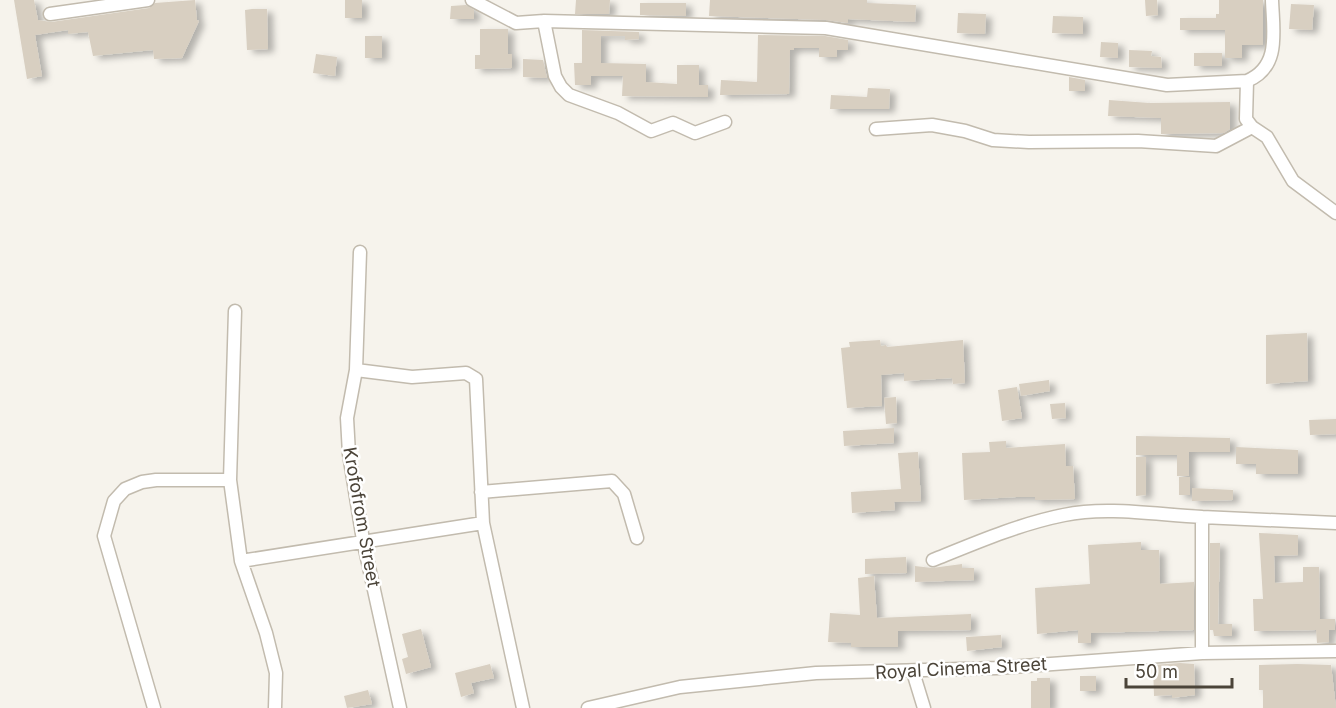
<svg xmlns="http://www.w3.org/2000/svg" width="1336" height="708" font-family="Inter,sans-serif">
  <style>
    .building { fill: #d8cfc1; filter: url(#shadow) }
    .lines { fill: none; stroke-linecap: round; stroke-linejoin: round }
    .street-casing { stroke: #c2bbae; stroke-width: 15 }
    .street { stroke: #fff; stroke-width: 12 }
    .labels { text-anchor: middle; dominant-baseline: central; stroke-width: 5; stroke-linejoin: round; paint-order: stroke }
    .street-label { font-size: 18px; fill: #4b4439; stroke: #fff }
  </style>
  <defs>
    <filter id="shadow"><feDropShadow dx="6" dy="3.5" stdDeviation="3" flood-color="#0004"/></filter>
  </defs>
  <rect width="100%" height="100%" fill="#f6f3ec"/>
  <path class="building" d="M14,0h20l4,20 13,2 98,-14 6,-5 40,-3 2,20 2,1 -17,37 -28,1 -1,-9 -60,6 -5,-24 -20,2v-4l-33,5 7,41 -15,3z
    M345,0h17v18h-17z
    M576,0h34l-1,14h-34z
    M710,0h157v3l49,2 -1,17 -67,-3v4l-22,-3 -117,-4z
    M1145,0h12l1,15 -12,1z
    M1219,0h44v45h-21v13h-17v-28h-45v-12h36v-4h3z
    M640,3h46v13l-46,-1z
    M1291,4l23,1 -2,25 -23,-1z
    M466,5l8,5v9h-24l1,-13z
    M252,9h15l1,40 -21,1 -2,-40z
    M958,13l28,1 -1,20 -28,-1z
    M1053,16l30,1v17l-31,-1z
    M480,29h28v25h4v14l-37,1v-14h5z
    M582,30l57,2v7l-14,1v-4h-24v27l45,1v18l31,2v-19h22v20h9v12l-86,-1 1,-20h-32v9h-16l-1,-22h8z
    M758,35l67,1 23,4v10h-11v7h-18v-9h-25v2h-4l-1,44 -69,1 1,-15 36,2z
    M365,36h17v22h-17z
    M1101,42l17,1v15l-18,-1z
    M1129,50l23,1 -1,5 10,1 1,11 -33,-1z
    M1194,53h28v13h-28z
    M316,54l21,3 -2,19 -22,-3z
    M523,59l20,1 4,18 -24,-1z
    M1069,77l16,3v11h-16z
    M868,88l22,1 -1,20h-59l1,-14 36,2z
    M1109,100l40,3 81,-1v27l-6,4 -63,1v-16l-53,-2z
    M1307,333l1,48 -42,3v-49z
    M880,340l1,6 5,-1 1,2 76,-7 2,43 -12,1 -1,-6 -48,3v-8l-23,2 1,31 -35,2 -6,-60 9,-1 -1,-5z
    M1049,380l1,11 -29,5 -2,-12z
    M1017,387l5,31 -20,3 -4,-31z
    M896,397l1,26 -11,1 -2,-26z
    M1065,403l1,15 -14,1 -2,-15z
    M1336,419v15l-26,1 -1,-15z
    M894,428v15l-50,3 -1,-15z
    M1136,436l94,2v14h-41v24h-12v-21h-41z
    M1006,441v7l59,-4 1,22h7l2,33 -40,1v-3h-19l-52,3 -2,-47 28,-1 -1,-10z
    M1236,447l62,3v24h-42v-10h-20z
    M918,452l3,49 -27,1 1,8 -43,3 -1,-21 50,-3 -3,-36z
    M1136,457h10v38l-10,1z
    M1179,477h11v18h-11z
    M1192,488l41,2v10l-41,1z
    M1259,533l39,2v20l-24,1 1,27 28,-1v-15h16l1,52h15v11h-6v12l-12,1 -1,-13 -62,1 -1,-32h10z
    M1141,542v8h18l1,34 34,-2v48l-103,3v10h-13v-13l-41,4 -2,-46 55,-4 -2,-39z
    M1210,543h10l-2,81h14v12h-18l-1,-6h-3z
    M906,557l1,16 -42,1v-15z
    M962,564v4h12v12l-59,2v-16l17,2z
    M874,576l3,42 94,-4v16l-73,1v16h-47v-4l-23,-1 2,-29 30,2 -2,-37z
    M421,629l10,38 -25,7 -4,-15 6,-2 -6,-23z
    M1001,635l1,12 -35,4 -1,-14z
    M1180,663l14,1 1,31 -23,3v-3l-18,1 -1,-31z
    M490,664l4,14 -23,5 3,10 -13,4 -6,-24z
    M1297,664l34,1 5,43h-73v-18h-4v-25z
    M1080,676h16v15h-16z
    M1037,678h13v30h-19v-27h6z
    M368,690l4,14 -25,4 -3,-12z"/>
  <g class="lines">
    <defs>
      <path id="street" d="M472,0l44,23 28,-2 282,7 341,57 80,-4c34,-14 26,-50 25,-81
        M50,14l98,-14
        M544,21l11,55 6,11 8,8 49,18 33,18 22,-8 22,10 30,-11
        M1247,81l-1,38 6,8 15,10 26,44 43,32
        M876,129l56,-4 33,6 28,9 36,2 109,-1 78,5 36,-19
        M360,252l-4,118 -9,48 2,36 14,86 37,168
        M235,311l-5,169 11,81 25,72 10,40 -1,35
        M356,370l56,7 54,-4 10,6 7,144 40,185
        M481,492l131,-11 12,13 13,44
        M933,560c42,-17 86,-36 131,-45 43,-9 94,0 138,2
        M241,561l242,-38
        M1202,653v-136l134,6
        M913,672l11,36
        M154,708l-50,-172 10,-35 11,-12 17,-7 14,-2h74
        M588,708l92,-21 136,-14 181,-5 205,-15 134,-2"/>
    </defs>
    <use href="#street" class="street-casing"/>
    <use href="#street" class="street"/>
  </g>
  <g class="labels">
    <g class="street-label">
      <text transform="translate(362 517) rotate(80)">Krofofrom Street</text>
      <text transform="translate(961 668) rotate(-3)">Royal Cinema Street</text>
    </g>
  </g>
  <path d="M1126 678v9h106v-9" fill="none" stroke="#4b4439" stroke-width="3"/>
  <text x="1135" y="678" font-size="18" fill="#4b4439" stroke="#ffffff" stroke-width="4.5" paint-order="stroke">50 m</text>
</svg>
